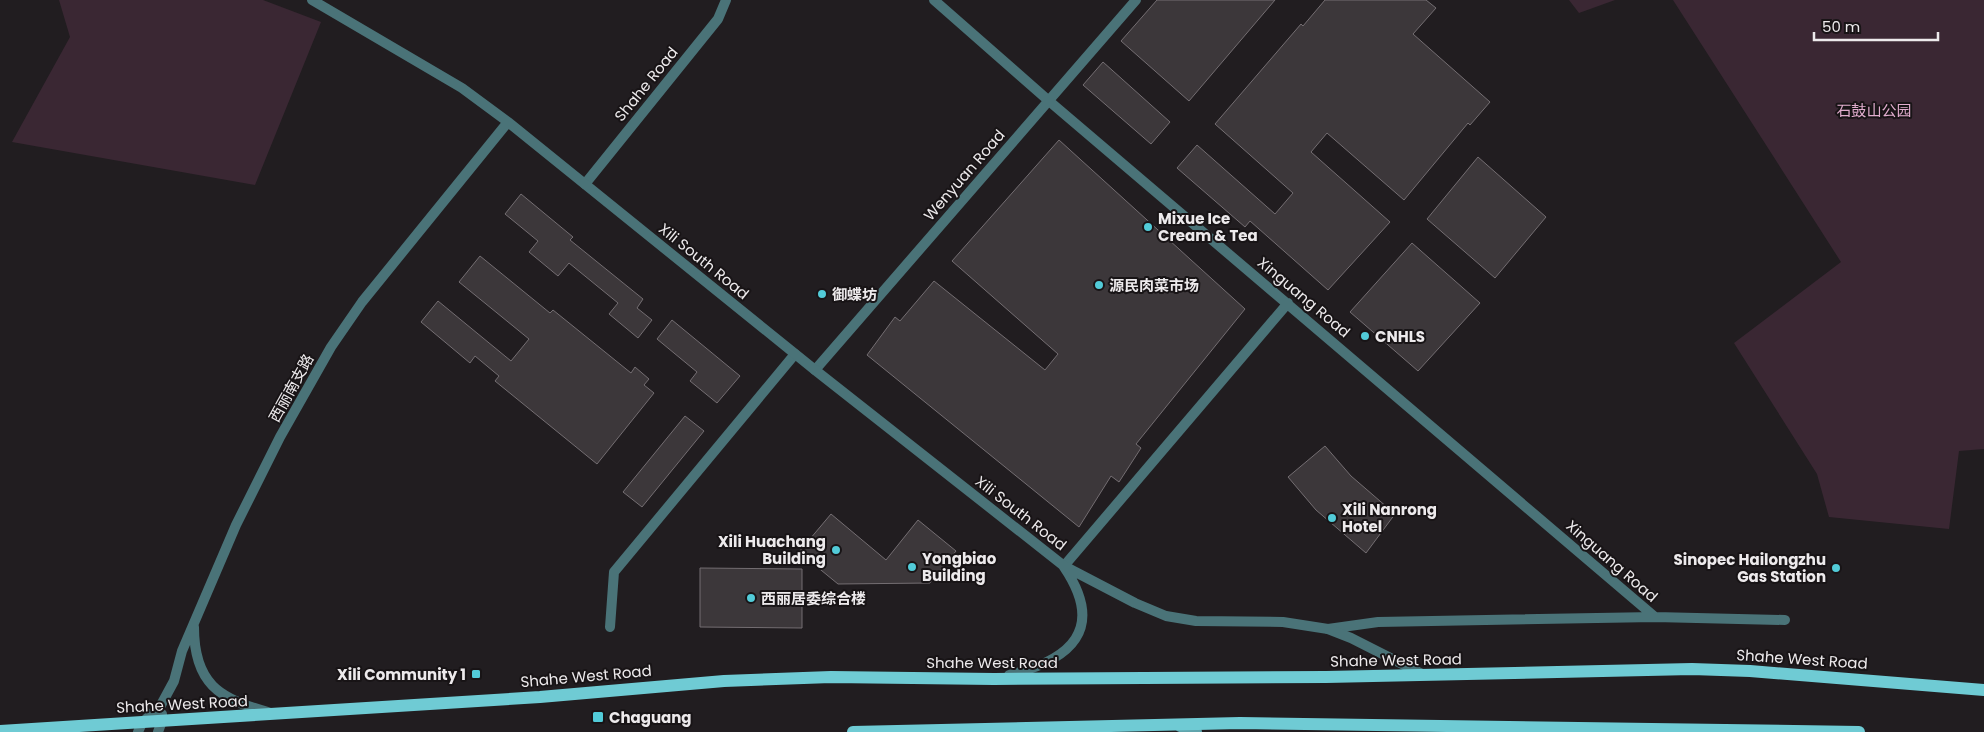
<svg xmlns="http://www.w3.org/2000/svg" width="1984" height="732" font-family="Poppins,'Noto Sans SC',sans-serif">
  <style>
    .green { fill: #3a2733 }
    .building { fill: #3c373a; stroke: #746e72 }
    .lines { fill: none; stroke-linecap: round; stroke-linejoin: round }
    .minor { stroke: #4a7378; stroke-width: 10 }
    .tertiary { stroke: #4a7378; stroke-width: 10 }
    .secondary { stroke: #5fa4ac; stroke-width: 10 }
    .primary { stroke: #6fcbd4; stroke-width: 12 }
    .poi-dot { fill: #52cbd8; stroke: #181416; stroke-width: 2 }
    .labels { text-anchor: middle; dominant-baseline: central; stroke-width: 4; stroke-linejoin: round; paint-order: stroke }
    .street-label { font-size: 15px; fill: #edeaec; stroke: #181416 }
    .park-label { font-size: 15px; fill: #e0accd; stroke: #181416 }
    .poi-label { font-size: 15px; font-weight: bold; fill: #edeaec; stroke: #181416; text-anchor: start }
  </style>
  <rect width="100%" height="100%" fill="#211d20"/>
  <path class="green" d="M59,0h204l58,22 -66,163 -243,-43 58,-105z
    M1569,0h46l-36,13z
    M1673,0h311v449l-25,2 -10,78 -120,-12 -12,-43 -83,-131 107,-81z"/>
  <path class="building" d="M1157,0h118l-86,101 -68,-60z
    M1325,0h101l10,8 -23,26 77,68 -20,23 -2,-2 -64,77 -77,-67 -16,19 79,70 -62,68 -78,-69 -5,6 -68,-59 20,-23 78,69 18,-21 -78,-69 86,-100 2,2z
    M1103,62l67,60 -19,22 -68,-59z
    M1059,140l186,169 -109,135 5,4 -22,34 -8,-6 -32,51 -212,-172 28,-38 5,4 34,-40 111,89 13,-16 -106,-93z
    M1478,157l68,60 -51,61 -68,-59z
    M521,194l52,43 -3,3 73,59 -6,9 15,12 -14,18 -29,-24 9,-11 -49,-40 -11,13 -29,-24 9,-11 -33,-27z
    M1412,243l68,60 -62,68 -68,-59z
    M480,256l70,57 3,-3 78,63 4,-6 14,12 -5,6 10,8 -57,71 -102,-83 4,-5 -24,-20 -5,7 -49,-41 17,-21 73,60 18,-22 -70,-57z
    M672,320l68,56 -23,27 -27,-22 7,-9 -40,-33z
    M685,416l19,15 -62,76 -19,-15z
    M1325,446l26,30 44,38 -29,39 -50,-43 -28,-33z
    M831,514l55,46 32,-40 38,31 -26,32 -92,1 -39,-32z
    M700,568l102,1v59l-102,-1z"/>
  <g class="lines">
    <path class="minor" d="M934,0l115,101 606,516
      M585,184l133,-165 8,-19
      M815,370l321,-370
      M1064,566l224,-263
      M610,627l4,-55 181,-218
      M1328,629l50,-7 277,-5 130,3"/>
    <path class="tertiary" d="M312,0l150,88 46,34 307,248 249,196 71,37 31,13 30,5 87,1 45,7 23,9 71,36
      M194,627c0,56 25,72 74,85
      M1009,675c62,-15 97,-46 55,-108
      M138,732l4,-9 19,-18 13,-24 8,-30 54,-126 44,-88 51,-90 31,-45 146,-180
      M158,732l4,-11v-7"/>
    <path class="secondary" d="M1180,727l17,5"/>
    <path class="primary" d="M0,731l540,-34 184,-16 107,-4 163,2 332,-2 366,-8 58,2 234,19
      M853,732l387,-9 619,9"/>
  </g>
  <g class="poi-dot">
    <circle cx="1148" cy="227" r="5"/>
    <circle cx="1099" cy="285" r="5"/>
    <circle cx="822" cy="294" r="5"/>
    <circle cx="1365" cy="336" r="5"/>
    <circle cx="1332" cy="518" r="5"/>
    <circle cx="836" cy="550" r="5"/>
    <circle cx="912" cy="567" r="5"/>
    <circle cx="1836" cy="568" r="5"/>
    <circle cx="751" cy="598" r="5"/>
    <rect x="471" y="669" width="10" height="10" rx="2.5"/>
    <rect x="592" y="711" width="12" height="12" rx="2.5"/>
  </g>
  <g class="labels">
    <g class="street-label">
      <text transform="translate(646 84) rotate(-51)">Shahe Road</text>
      <text transform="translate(964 175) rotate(-49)">Wenyuan Road</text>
      <text transform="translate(704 261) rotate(39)">Xili South Road</text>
      <text transform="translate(1304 297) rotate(40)">Xinguang Road</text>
      <text transform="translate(291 388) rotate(-61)">西丽南支路</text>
      <text transform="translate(1021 513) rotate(38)">Xili South Road</text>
      <text transform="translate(1612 561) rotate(41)">Xinguang Road</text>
      <text transform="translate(1802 659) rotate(4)">Shahe West Road</text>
      <text transform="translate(1396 660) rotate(-1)">Shahe West Road</text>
      <text x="992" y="662">Shahe West Road</text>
      <text transform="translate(586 676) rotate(-5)">Shahe West Road</text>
      <text transform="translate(182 704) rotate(-3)">Shahe West Road</text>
    </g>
    <g class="park-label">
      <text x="1874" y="110">石鼓山公园</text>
    </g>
    <g class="poi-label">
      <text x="1158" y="218">Mixue Ice<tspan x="1158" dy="17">Cream &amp; Tea</tspan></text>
      <text x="1109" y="285">源民肉菜市场</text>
      <text x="832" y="294">御蝶坊</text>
      <text x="1375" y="336">CNHLS</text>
      <text x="1342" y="509">Xili Nanrong<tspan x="1342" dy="17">Hotel</tspan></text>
      <text x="826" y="541" text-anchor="end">Xili Huachang<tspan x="826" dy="17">Building</tspan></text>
      <text x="922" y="558">Yongbiao<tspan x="922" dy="17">Building</tspan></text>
      <text x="1826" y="559" text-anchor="end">Sinopec Hailongzhu<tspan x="1826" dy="17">Gas Station</tspan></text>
      <text x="761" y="598">西丽居委综合楼</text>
      <text x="466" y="674" text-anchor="end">Xili Community 1</text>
      <text x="609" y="717">Chaguang</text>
    </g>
  </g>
  <path d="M1814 32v8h124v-8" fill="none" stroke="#edeaec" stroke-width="2.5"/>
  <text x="1822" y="32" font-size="15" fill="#edeaec" stroke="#181416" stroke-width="4" paint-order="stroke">50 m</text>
</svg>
